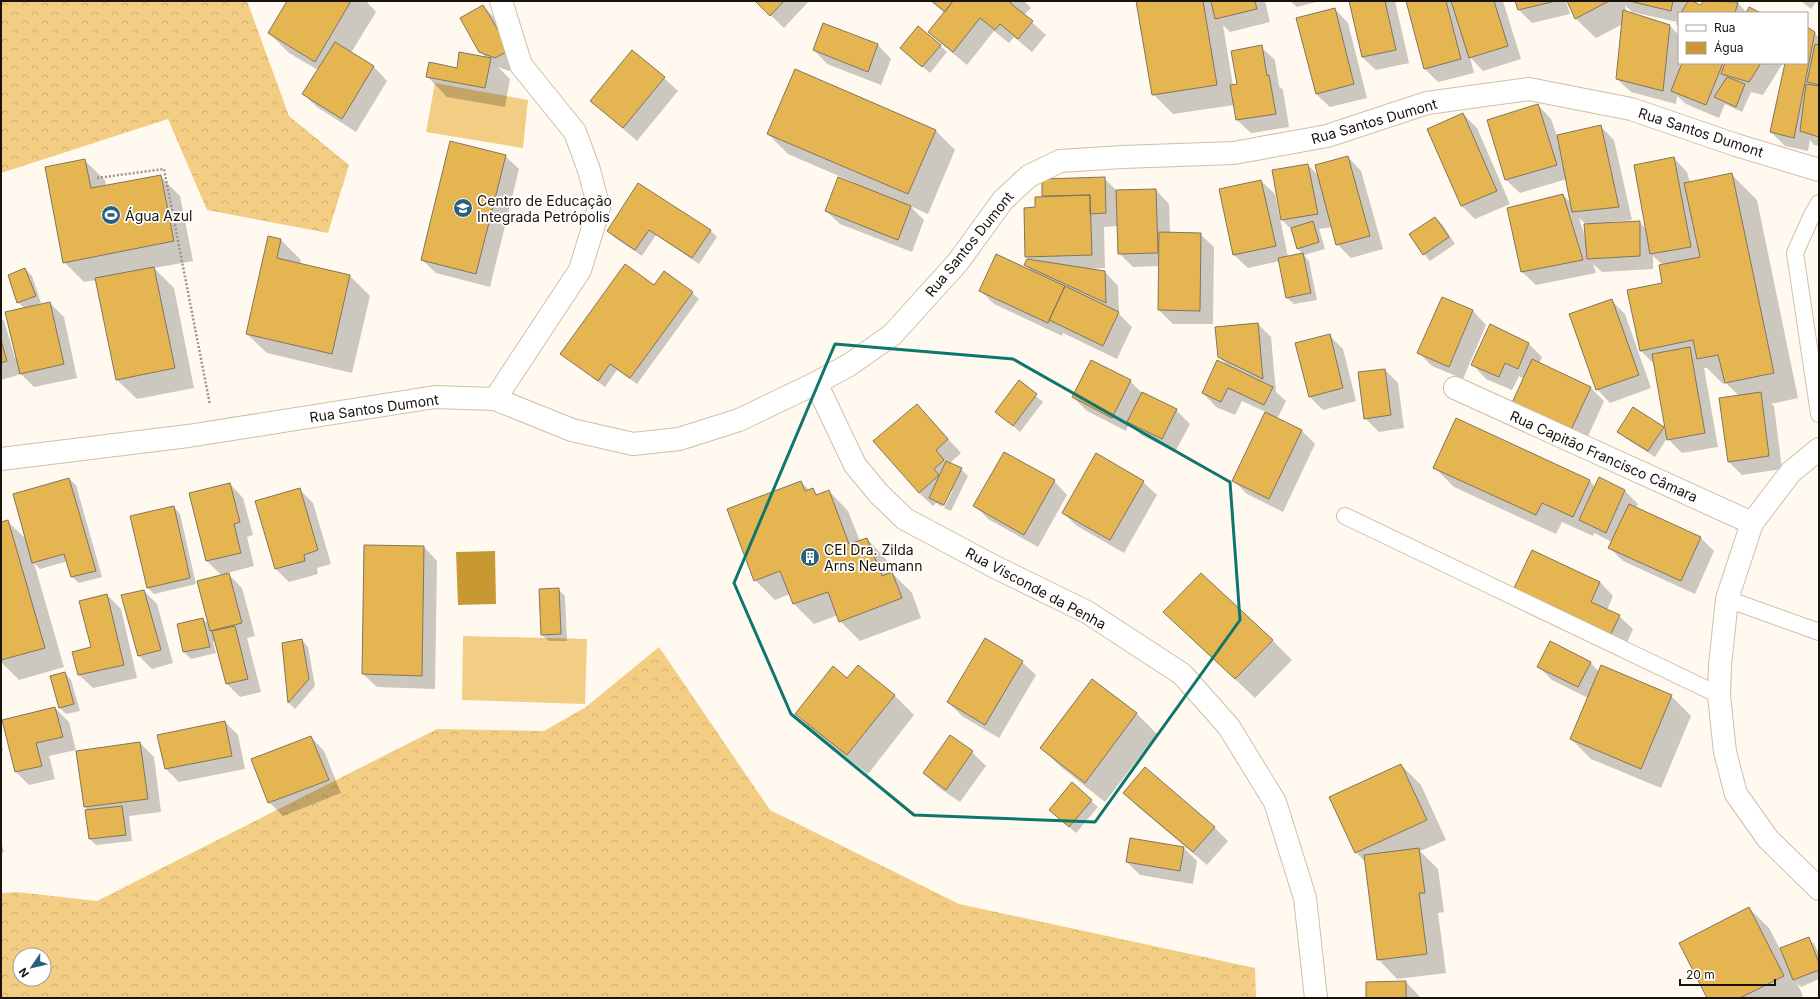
<svg xmlns="http://www.w3.org/2000/svg" width="1820" height="999" font-family="Inter,sans-serif">
  <style>
    .forest { fill: url(#forest-crowns); fill-rule: evenodd }
    .garden { fill: #f3cd83 }
    .water { fill: #c89932 }
    .shadow { fill: #0003; fill-rule: evenodd }
    .building { fill: #e4b551; stroke: #81755f }
    .lines { fill: none; stroke-linecap: round; stroke-linejoin: round }
    .service-casing { stroke: #cdc0a7; stroke-width: 18 }
    .minor-casing { stroke: #cdc0a7; stroke-width: 24 }
    .secondary-casing { stroke: #cdc0a7; stroke-width: 24 }
    .path { stroke: #9b958c; stroke-width: 2.5; stroke-dasharray: 2 2; stroke-linecap: butt }
    .service { stroke: #fff; stroke-width: 16 }
    .minor { stroke: #fff; stroke-width: 22 }
    .secondary { stroke: #fff; stroke-width: 22 }
    .marked { fill: none; stroke: #0f766e; stroke-width: 3; stroke-linejoin: round }
    .labels { text-anchor: middle; dominant-baseline: central; stroke-width: 3.5; stroke-linejoin: round; paint-order: stroke }
    .street-label { font-size: 14px; fill: #19140b; stroke: #fff }
    .poi-label { font-size: 14px; fill: #19140b; stroke: #fff; text-anchor: start }
  </style>
  <defs>
    <pattern id="forest-crowns" width="20" height="18" patternUnits="userSpaceOnUse"><rect width="20" height="18" fill="#f3cd83"/><path d="M2 6a3 3 0 1 1 6 0M12 15a3 3 0 1 1 6 0" fill="none" stroke="#d0af70"/></pattern>
  </defs>
  <rect width="100%" height="100%" fill="#fff9ef"/>
  <path class="forest" d="M1,1h246l42,115 60,49 -21,68 -121,-23 -39,-91 -167,54z
    M659,647l111,163 189,94 296,64 1,30h-1255v-105l16,-1 80,9 340,-172 107,2 42,-24zM20,955h24v24h-24z"/>
  <path class="garden" d="M435,83l93,17 -5,48 -97,-16z
    M463,636l124,3 -2,65 -123,-4z"/>
  <path class="water" d="M495,551l1,53 -38,1 -2,-53z"/>
  <path class="shadow" d="M288,1h78l10,11 -25,41 23,14 13,14 -31,51 -39,-25 -14,-13 15,-24 -29,-17 -20,-20z
    M756,1h53l-25,27z
    M930,1h94l7,7 -7,7 22,20 -14,17 -18,-15 -5,6 -15,-12 -27,34 -24,-20 -14,-13 16,-19z
    M1137,1h128l5,21 -40,10 -7,-7 10,61 5,-1 23,-38 14,13 4,26 4,4 6,37 -38,6 -14,-13 -3,-15 -61,9 -20,-20z
    M1290,1h30l-23,6z
    M1350,1h45l14,62 -33,7 -14,-13z
    M1407,1h96l18,58 -38,12 -13,-14 4,16 -36,9 -13,-13z
    M1516,1h50l4,13 -38,9 -13,-13z
    M1568,1h123l9,5 4,-3 -4,-2h30l8,2 9,10h11h-79v14l-3,-3 1,-2 -45,-10 -7,-7 2,8 43,13 9,9 1,36 4,-8h99l-20,32 -12,-3 -9,20 -17,-8 -6,14 -33,-14 -9,-8 -1,8 -45,-12 -14,-13 6,-55 -27,14 -20,-19z
    M1801,1h16l-6,8z
    M483,6l14,14 25,43 -13,8 -11,-4 12,12 -5,28 -58,-10 -19,-20 59,-18 -7,-8z
    M1335,9l13,14 19,75 -37,9 -14,-13z
    M824,24l54,21 13,14 -10,26 -54,-21 -13,-14z
    M1807,28l12,9v109l-5,-1 -4,-5 -2,11 -23,-5 -14,-14 15,-69h21z
    M940,45l7,7 -17,21 -29,-25z
    M664,78l14,13 -41,50 -46,-40z
    M1538,105l13,14 6,17 44,-9 13,13 18,80 -21,2v2l28,-2 8,8 27,-72 13,14 3,11 41,-9 26,26 41,198 -27,6 3,2 8,63 -40,6 -14,-14 11,-65 -13,-13 -3,1 -16,-16h-3l14,79 -36,6 -15,-15 -12,19 -30,-19 -6,-7 44,-3 4,3 -12,-66 -14,-14 22,-67v-19l-10,-9v13l-51,3 -9,-8 3,9 -60,12 -14,-13 41,-77 8,8 -4,-24 -47,14 -14,-13zM1579,218l8,7 -1,12h-1z
    M1463,114l14,14 33,76 -35,15 -14,-14z
    M936,131l19,19 -27,64 -18,-8 14,14 -12,32 -72,-28 -14,-13 29,-28 -67,-29 -20,-20z
    M505,156l14,13 -29,118 -54,-14 -14,-13z
    M1348,157l13,14 22,78 -32,9 -14,-14 -4,-17 -14,2 6,20 -21,6 5,6 8,39 -23,4 -7,-6 -7,-37 -32,7 -14,-13 27,-74 14,13 13,63 15,-3 -5,-5 -6,-19 -10,-10 26,-55 11,11z
    M85,161l20,19 1,7 54,-11 20,20 13,65 -39,7 20,20 20,100 -57,11 -20,-19 -20,-100 -13,2 -20,-20z
    M1104,178l13,13 39,-1 13,14 1,29 30,1 14,13 -1,77h-40l-14,-14 1,-44 -27,1 -14,-14 -1,-27 -14,1 1,41 -16,1 16,3 13,14 1,28 13,13 -15,32 -54,-26 -1,3 -68,-32 -14,-14 53,-18 -8,-7 3,-7 -2,-1 10,-49 7,-11v-17z
    M638,184l72,46 7,7 -18,27 -43,-29 -14,21 -27,-18 -7,-7z
    M1435,218l7,6 13,20 -25,17 -6,-7z
    M281,240l20,20 -1,4 50,12 20,20 -18,77 -85,-20 -20,-19z
    M25,269l7,7 9,27 -5,2 1,1 13,-3 14,14 13,61 -43,9 -13,-13 -20,6v-62l3,3 11,37 2,-1 8,-48 -7,-7z
    M655,286l37,7 7,6 -62,85 -20,-14 -12,17 -44,-34z
    M1442,298l31,13 13,14 -23,54 -31,-13 -13,-13z
    M1611,300l14,14 26,74 -41,15 -13,-14z
    M1258,324l13,13 5,55 10,9 -9,18 25,12 13,13 -32,68 -36,-18 -14,-14 33,-68 -24,-11 -7,14 -19,-8 -13,-14 26,-26 -10,-10z
    M1491,326l38,18 13,13 -3,7 52,24 13,13 -19,42 -58,-27 -3,-37 -5,-3 -7,14 -26,-11 -13,-14z
    M1329,335l14,14 13,52 -33,9 -14,-14z
    M1385,370l13,13 6,45 -25,4 -14,-14z
    M1130,381l12,12 34,17 14,14 -15,28 -34,-17 -12,-12 -3,8 -39,-20 -14,-14z
    M1019,382l24,20 -23,30 -23,-20z
    M917,405l44,48 -12,11 12,5 7,7 -17,35 -7,-3 9,-18 -3,1 -8,16 -6,-4 -3,3 -14,-13z
    M1457,419l133,62 5,6 30,4 13,13 -2,4 65,30 13,13 -19,43 -72,-33 -13,-13 2,-6 -18,-9 -1,3 -31,-14 -6,12 -102,-47 -19,-19z
    M69,479l7,6 26,92 -23,6 -7,-6 -4,-16 -28,8 -6,-6 30,104 -45,13 -18,-18v-139l6,-2 20,19z
    M1054,481l13,14 -29,52 -50,-28 -13,-14z
    M801,482l9,9 3,-1 5,5 11,-4 19,20 12,30 7,-2 19,20 6,14 20,20 9,25 -61,23 -20,-20 -2,-6 -24,9 -20,-20 -4,-10 -15,6 -20,-20z
    M1143,482l14,13 -33,58 -47,-27 -14,-13z
    M230,484l13,14 10,37 -6,2 7,29 -27,7 15,15 13,48 -8,2 14,54 -21,5 -13,-13 -12,-43 -2,1 3,11 -25,6 -7,-7 -6,-27 25,-6 8,8 11,-51 -15,-15 -17,-67z
    M299,489l14,14 18,61 -14,4 1,6 -29,8 -14,-14z
    M174,507l6,7 16,70 -42,10 -6,-6z
    M424,547l13,14 -2,128 -58,-2 -14,-13z
    M1532,551l68,31 13,14 -6,14 12,6 14,13 -8,18 -97,-46 -13,-13z
    M558,589l7,7 2,45h-18l-7,-6z
    M144,591l13,13 16,59 -21,6 -13,-13 -17,-60z
    M107,595l14,14 16,69 -44,10 -14,-13 -5,-23 18,-4z
    M1185,632l87,8 20,20 -37,38z
    M302,640l6,7 7,39 -20,23 -6,-6 -6,-59z
    M1022,662l14,13 -37,63 -37,-22 -14,-14z
    M1590,662l9,10 72,24 20,20 -30,72 -70,-29 -20,-20 17,-41 -36,-18 -13,-13z
    M858,666l37,30 19,19 -46,59 -52,-40 -20,-20 51,-35z
    M65,673l6,7 9,31 -14,3 -6,-6z
    M1092,680l45,34 20,20 -52,68 -44,-35 -20,-19z
    M55,708l14,14 7,28 -27,6 6,23 -26,6 -13,-13z
    M225,722l13,13 7,34 -66,13 -13,-13 -7,-34z
    M951,736l21,16 14,14 -26,36 -22,-15 -14,-14z
    M311,737l13,14 17,42 -58,23 -14,-14z
    M1,741l2,10h-2z
    M140,743l14,14 7,55 -32,4 3,25 -36,4 -6,-6 -1,-28 -4,-4 -7,-55z
    M1401,765l20,20 25,55 -26,11 18,18 6,43 -6,1 8,60 -49,6 -19,-20 -13,-97 -9,-10z
    M1124,793l90,34 14,14 -21,24 -69,-58z
    M1091,801l7,6 -22,26 -26,-23z
    M1,842l3,10 -3,1z
    M1184,848l13,13 -4,23 -53,-9 -13,-13z
    M1749,908l20,20 11,21 28,-11 7,7 4,10v24l-18,8 -4,-4 6,13 -5,2h-90z
    M1406,982l13,14v2h-52z"/>
  <path class="building" d="M287,1h64l-36,61 -47,-29z
    M755,1h29l-14,15z
    M932,1h21l-8,11z
    M953,1h59l-2,2 23,18 -15,18 -18,-15 -5,6 -15,-12 -27,34 -25,-20z
    M1136,1h67l14,84 -65,10z
    M1211,1h44l2,8 -42,10z
    M1349,1h36l11,49 -34,7z
    M1406,1h40l15,58 -37,10z
    M1451,1h43l14,45 -39,12z
    M1515,1h41l-38,9z
    M1567,1h42l-34,18z
    M1629,1h44l-2,10z
    M1688,1h5l7,4 4,-4 34,1 -3,11h-54z
    M483,5l27,45 -15,8 -16,-6 -19,-34z
    M1749,7l12,6h-15z
    M1335,8l19,76 -38,10 -20,-76z
    M1623,10l47,15 -7,66 -47,-12z
    M823,23l55,21 -10,28 -55,-22z
    M918,26l23,19 -19,22 -22,-19z
    M1807,27l8,5 -21,106 -24,-6 15,-69h22z
    M335,42l39,24 -32,53 -40,-25z
    M1815,44l4,1v40l-12,-3z
    M1262,45l5,31 2,-1 7,39 -40,6 -6,-35 7,-1 -6,-33z
    M632,50l33,27 -42,51 -33,-27z
    M459,52l32,6 -6,30 -59,-11 3,-15 28,6z
    M1682,63h41l-17,42 -35,-14z
    M1725,63h36l-12,19 -28,-8z
    M795,69l141,61 -28,64 -141,-60z
    M1727,77l18,7 -9,23 -22,-10z
    M1806,84l13,2v51l-19,-6z
    M1538,104l19,61 -52,15 -18,-60z
    M1463,113l34,78 -36,15 -34,-77z
    M1601,125l18,82 -47,5 -15,-77z
    M450,141l56,14 -30,119 -55,-14z
    M1348,156l22,80 -34,9 -21,-80z
    M1674,157l17,90 -41,7 -16,-89z
    M85,159l6,29 70,-13 13,66 -111,22 -18,-96z
    M1308,164l10,50 -37,6 -9,-50z
    M1732,173l42,200 -49,10 -7,-28 -21,4 -4,-19 -53,11 -13,-61 35,-7 -3,-18 41,-8 -16,-74z
    M838,177l73,29 -13,34 -73,-29z
    M1105,177l1,36 -16,1v-19l-48,1v-17z
    M1261,180l15,66 -43,9 -14,-66z
    M638,183l73,47 -19,28 -43,-28 -14,20 -28,-19z
    M1156,189l2,64 -40,1 -2,-64z
    M1563,194l20,66 -62,12 -14,-64z
    M1090,195l2,60 -67,2 -1,-49 11,-1v-10z
    M1435,217l14,20 -26,18 -14,-21z
    M1313,221l6,21 -22,7 -6,-21z
    M1640,221v35l-53,3 -3,-35z
    M1159,232l42,1 -1,78 -42,-1z
    M268,236l13,3 -4,19 73,17 -18,79 -86,-20z
    M1303,253l8,40 -25,5 -8,-40z
    M996,254l69,32 -17,37 -69,-32z
    M1027,259l78,12 1,32 -82,-38z
    M625,264l29,21 10,-14 29,21 -63,86 -20,-14 -12,17 -38,-27z
    M154,267l21,101 -59,12 -21,-102z
    M25,268l11,28 -19,7 -9,-28z
    M1065,286l54,26 -16,34 -54,-26z
    M1442,297l31,13 -24,57 -32,-14z
    M1612,299l27,76 -43,15 -27,-76z
    M50,302l14,62 -44,10 -15,-62z
    M1258,323l5,56 -45,-22 -3,-30z
    M1490,324l39,19 -11,26 -13,-6 -6,14 -28,-12z
    M1330,334l13,54 -34,9 -14,-54z
    M1,340l6,21 -6,2z
    M1690,347l15,86 -38,7 -15,-86z
    M1532,359l59,28 -20,43 -59,-27z
    M1091,360l40,20 -19,38 -40,-21z
    M1217,360l56,27 -9,18 -36,-17 -7,14 -19,-9z
    M1385,369l6,46 -27,4 -6,-47z
    M1019,380l18,14 -24,32 -18,-14z
    M1142,392l35,17 -15,30 -35,-17z
    M1761,392l8,64 -41,6 -9,-64z
    M917,404l31,35 -12,11 8,10 -10,9 5,6 -20,18 -46,-52z
    M1633,407l31,20 -16,24 -31,-19z
    M1265,412l37,18 -33,69 -37,-18z
    M1456,418l134,62 -17,37 -31,-14 -6,12 -103,-47z
    M1004,452l51,28 -31,55 -51,-29z
    M1096,453l48,28 -34,59 -48,-27z
    M946,461l16,7 -18,37 -15,-7z
    M1599,477l26,13 -19,43 -27,-13z
    M69,478l27,93 -25,6 -7,-23 -32,9 -19,-69z
    M801,481l4,10 8,-3 3,7 13,-5 20,54 18,-6 15,38 10,-4 10,26 -63,24 -11,-30 -35,12 -13,-33 -26,10 -27,-72z
    M230,483l10,39 -6,2 7,29 -35,8 -17,-68z
    M300,488l18,62 -14,5 1,6 -30,8 -20,-68z
    M1629,504l72,33 -20,44 -73,-33z
    M174,506l16,72 -43,10 -17,-72z
    M8,520l37,128 -44,12v-138z
    M364,545l60,1 -2,130 -60,-2z
    M1532,550l68,32 -9,20 29,13 -9,19 -97,-46z
    M229,573l13,50 -32,8 -13,-50z
    M1201,573l72,67 -38,39 -72,-67z
    M559,588l2,46 -20,1 -2,-46z
    M144,590l17,60 -23,6 -17,-61z
    M107,594l17,71 -46,10 -6,-23 19,-5 -12,-46z
    M203,618l7,29 -27,5 -6,-28z
    M235,626l13,53 -22,5 -14,-53z
    M985,638l38,23 -38,64 -38,-23z
    M302,639l7,40 -21,24 -6,-60z
    M1550,641l41,21 -13,25 -41,-20z
    M858,665l37,30 -48,60 -52,-41 38,-48 14,12z
    M1601,665l71,30 -31,74 -71,-30z
    M65,672l9,32 -15,4 -9,-32z
    M1092,679l45,34 -52,70 -45,-35z
    M55,707l8,30 -27,6 6,23 -27,6 -13,-52z
    M225,721l7,35 -67,13 -8,-34z
    M950,735l23,16 -27,39 -23,-17z
    M311,736l18,44 -61,23 -17,-44z
    M140,742l8,57 -64,8 -8,-56z
    M1401,764l26,56 -72,33 -26,-56z
    M1145,767l70,60 -22,25 -70,-59z
    M1072,782l20,18 -23,27 -20,-17z
    M122,806l4,29 -37,4 -4,-29z
    M1130,838l54,9 -4,24 -54,-9z
    M1419,848l6,45h-6l8,61 -50,6 -13,-105z
    M1749,907l35,69 -44,22h-33l-28,-55z
    M1809,937l10,26v7l-26,10 -13,-32z
    M1406,981v17h-40v-16z"/>
  <g class="lines">
    <defs>
      <path id="service" d="M1819,203l-7,12 -17,38 24,161
        M1345,516l374,179
        M1727,599l92,33"/>
      <path id="minor" d="M816,383l39,82 24,29 26,25 90,48 92,45 95,62 47,53 46,75 30,96 11,100
        M1455,388l297,135
        M495,399l85,-129 19,-62 -10,-38 -14,-38 -54,-67 -20,-64"/>
      <path id="secondary" d="M1819,449l-28,23 -39,51 -25,76 -7,66 -1,30 6,57 11,42 32,45 51,50
        M1,459l187,-23 247,-39 60,2 77,31 61,14 46,-5 60,-19 77,-37 33,-18 43,-30 66,-73 45,-62 26,-24 31,-15 62,-4 112,-4 93,-17 100,-33 102,-14 102,20 105,36 83,25"/>
    </defs>
    <use href="#service" class="service-casing"/>
    <use href="#minor" class="minor-casing"/>
    <use href="#secondary" class="secondary-casing"/>
    <path class="path" d="M97,178l67,-9 46,236"/>
    <use href="#service" class="service"/>
    <use href="#minor" class="minor"/>
    <use href="#secondary" class="secondary"/>
  </g>
  <path class="marked" d="M835,344l178,15 217,123 10,138 -145,202 -181,-7 -123,-101 -57,-131z"/>
  <defs>
    <symbol id="school-disc" viewBox="-11 -11 22 22"><circle r="9.5" fill="#2a607b" stroke="#fff"/><path d="M0-5L7-2L0 1L-7-2ZM-4 1L0 2.5L4 1V4Q0 6-4 4Z" fill="#fff"/></symbol>
    <symbol id="stadium-disc" viewBox="-11 -11 22 22"><circle r="9.5" fill="#2a607b" stroke="#fff"/><path d="M0-5a6.5 5 0 1 0 0 10a6.5 5 0 1 0 0-10ZM-3.5-1.8h7v3.6h-7Z" fill="#fff"/></symbol>
    <symbol id="building-disc" viewBox="-11 -11 22 22"><circle r="9.5" fill="#2a607b" stroke="#fff"/><path d="M-4-6H4V6H1V3H-1V6H-4ZM-2.5-4.3h1.7v1.8h-1.7ZM.8-4.3h1.7v1.8H.8ZM-2.5-1h1.7V.8h-1.7ZM.8-1h1.7V.8H.8Z" fill="#fff"/></symbol>
  </defs>
  <g fill-rule="evenodd">
    <use href="#school-disc" x="452" y="197" width="22" height="22"/>
    <use href="#stadium-disc" x="100" y="204" width="22" height="22"/>
    <use href="#building-disc" x="799" y="546" width="22" height="22"/>
  </g>
  <g class="labels">
    <g class="street-label">
      <text transform="translate(1374 121) rotate(-16)">Rua Santos Dumont</text>
      <text transform="translate(1701 132) rotate(18)">Rua Santos Dumont</text>
      <text transform="translate(969 244) rotate(-51)">Rua Santos Dumont</text>
      <text transform="translate(374 408) rotate(-8)">Rua Santos Dumont</text>
      <text transform="translate(1604 456) rotate(24)">Rua Capitão Francisco Câmara</text>
      <text transform="translate(1036 588) rotate(28)">Rua Visconde da Penha</text>
    </g>
    <g class="poi-label">
      <text x="477" y="200">Centro de Educação<tspan x="477" dy="16">Integrada Petrópolis</tspan></text>
      <text x="125" y="215">Água Azul</text>
      <text x="824" y="549">CEI Dra. Zilda<tspan x="824" dy="16">Arns Neumann</tspan></text>
    </g>
  </g>
  <rect width="1820" height="999" fill="none" stroke="#19140b" stroke-width="4"/>
  <rect x="1678" y="12" width="130" height="52" fill="#ffffff" stroke="#a3a19d"/>
  <rect x="1686" y="25" width="20" height="6" fill="#ffffff" stroke="#a3a19d"/>
  <text x="1714" y="32" font-size="12" fill="#19140b">Rua</text>
  <rect x="1686" y="42" width="20" height="12" fill="#c89932" stroke="#a3a19d"/>
  <text x="1714" y="52" font-size="12" fill="#19140b">Água</text>
  <g transform="translate(32 967) rotate(235)"><circle r="19" fill="#ffffff" stroke="#a3a19d"/>
  <path d="M0-3L7 15L0 10L-7 15Z" fill="#2a607b"/>
  <text y="-6" font-size="11" font-weight="bold" text-anchor="middle" fill="#19140b">N</text>
  </g>
  <path d="M1680 979v6h95v-6" fill="none" stroke="#19140b" stroke-width="2"/>
  <text x="1686" y="979" font-size="12" fill="#19140b" stroke="#ffffff" stroke-width="3" paint-order="stroke">20 m</text>
</svg>
